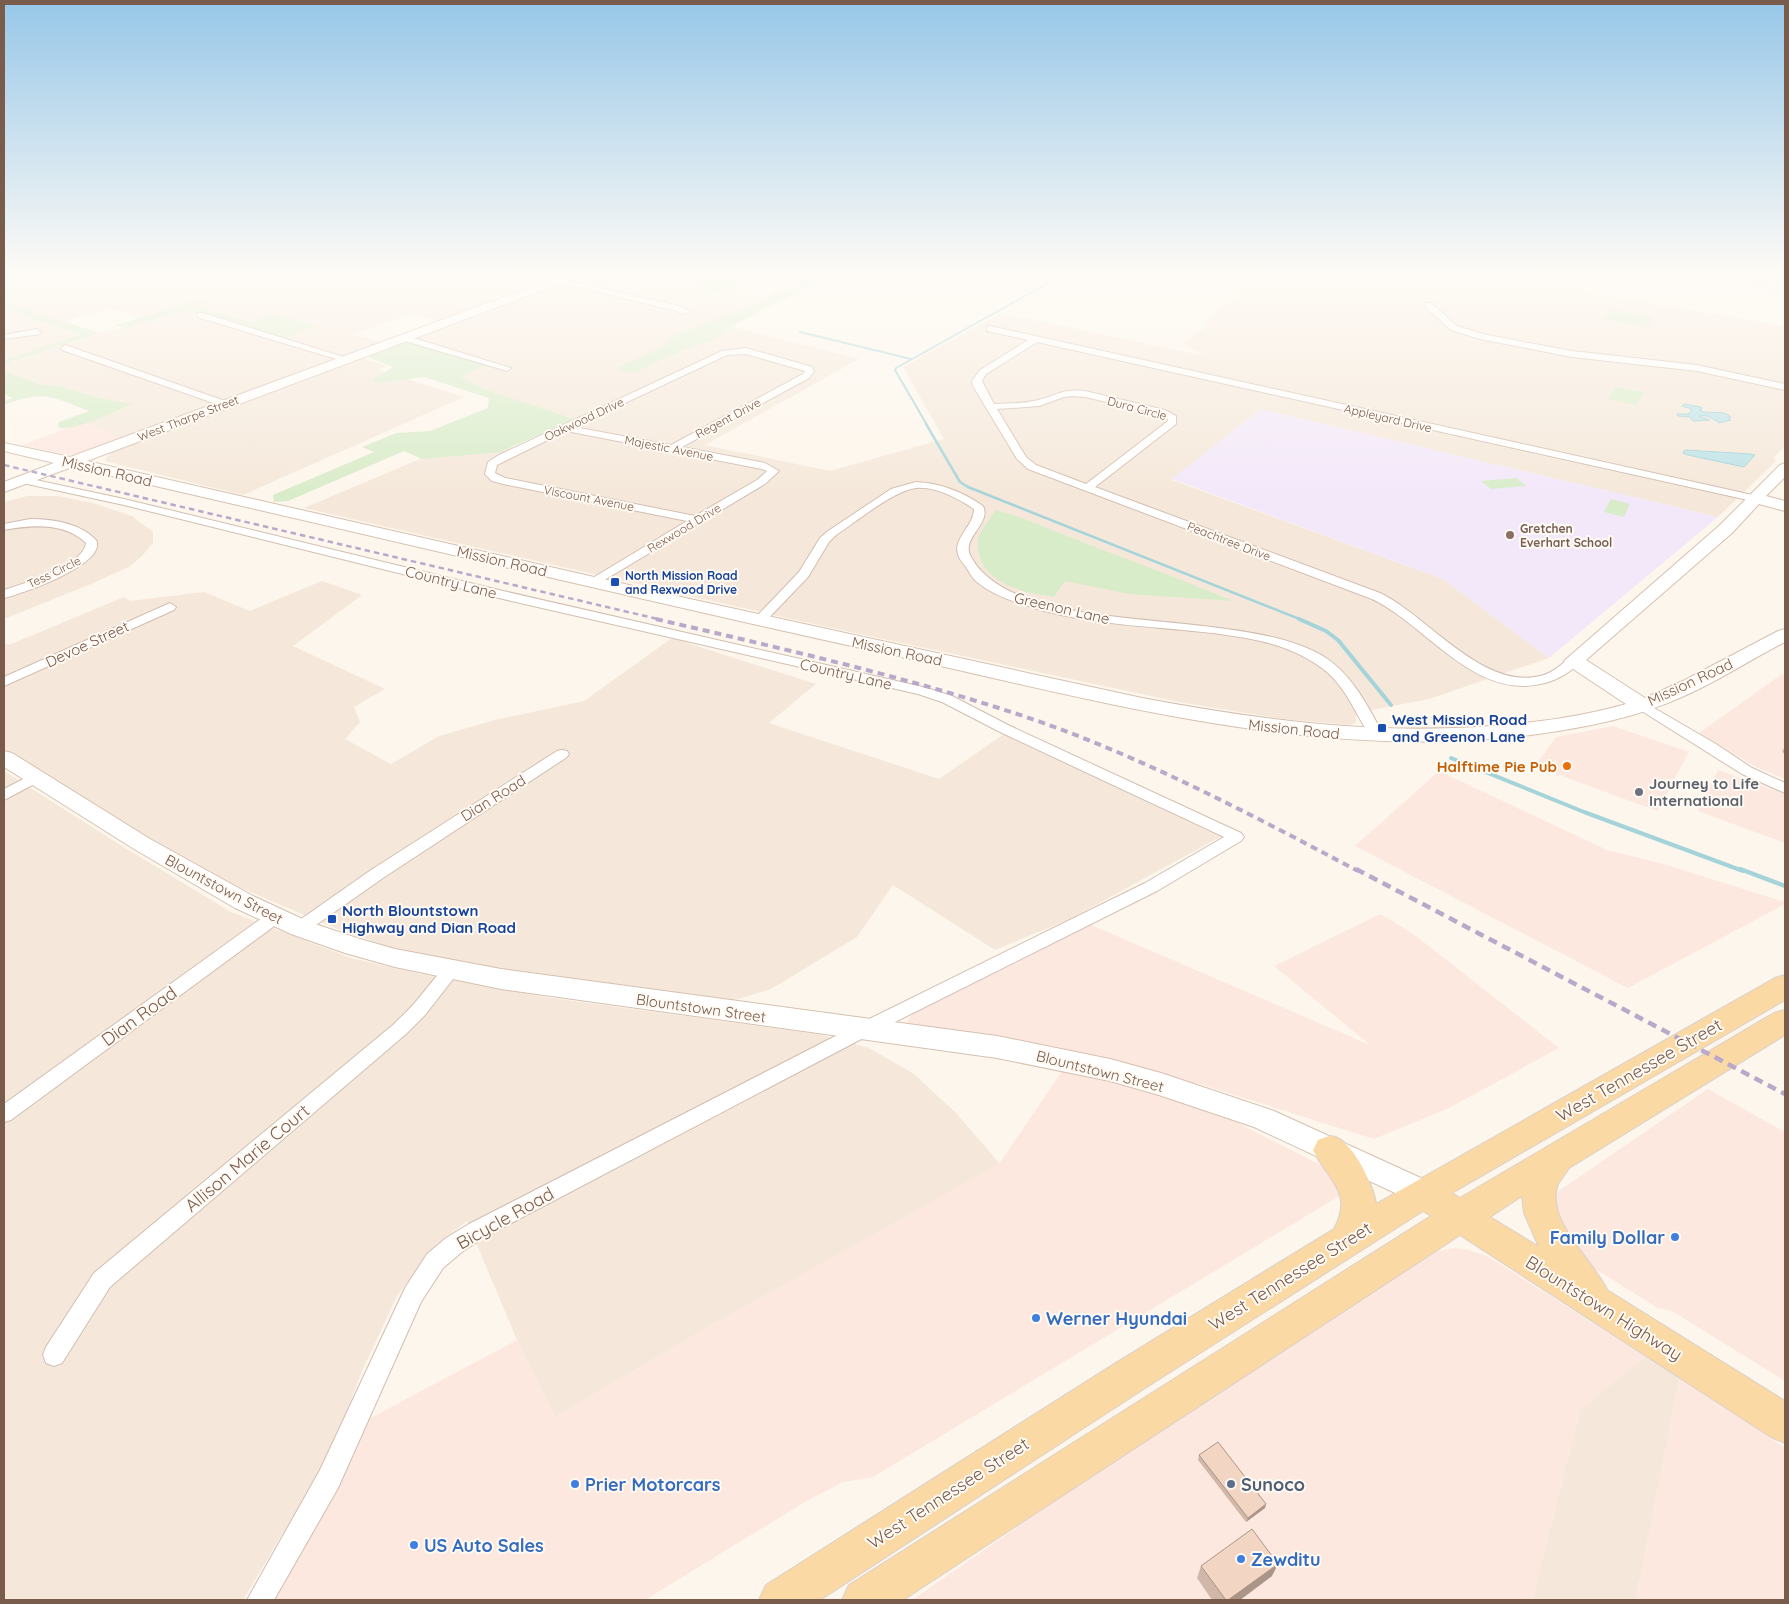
<svg xmlns="http://www.w3.org/2000/svg" width="1789" height="1604" font-family="Quicksand,sans-serif">
  <style>
    .residential { fill: #f5e8da }
    .commercial { fill: #fde8e0 }
    .education { fill: #f3e8fa }
    .green { fill: #d8ecc9 }
    .water { fill: #bfe3e8; stroke: #a5d3da }
    .lines { fill: none; stroke-linecap: round; stroke-linejoin: round }
    .stream-far3 { stroke: #a5d3da; stroke-width: 2 }
    .stream-far2 { stroke: #a5d3da; stroke-width: 2.5 }
    .stream-far1 { stroke: #a5d3da; stroke-width: 4 }
    .stream { stroke: #a5d3da; stroke-width: 4.5 }
    .street-casing { stroke: #d1beb0; stroke-width: 2 }
    .secondary-casing { stroke: #d6c0b0; stroke-width: 2 }
    .primary-casing { stroke: #dad1cd; stroke-width: 2 }
    .street { fill: #fff; fill-rule: evenodd }
    .secondary { fill: #fff; fill-rule: evenodd }
    .primary { fill: #fbd9a5; fill-rule: evenodd }
    .rail-far2 { stroke: #b9a8c9; stroke-width: 2.5; stroke-dasharray: 5.5 4; stroke-linecap: butt }
    .rail-far1 { stroke: #b9a8c9; stroke-width: 4; stroke-dasharray: 7 5; stroke-linecap: butt }
    .rail { stroke: #b9a8c9; stroke-width: 4.5; stroke-dasharray: 9 6; stroke-linecap: butt }
    .wall { fill: #d1b7a8 }
    .shaded-wall { fill: #aa9588 }
    .building { fill: #f3d5c3; stroke: #aa9588 }
    .education-dot { fill: #8d6e63; stroke: #fffaf3; stroke-width: 2 }
    .transit-dot { fill: #1a4fb4; stroke: #fffaf3; stroke-width: 2 }
    .food-dot { fill: #e8710a; stroke: #fffaf3; stroke-width: 2 }
    .worship-dot { fill: #6b7280; stroke: #fffaf3; stroke-width: 2 }
    .shop-dot { fill: #3f7fe0; stroke: #fffaf3; stroke-width: 2 }
    .service-dot { fill: #5c6f8a; stroke: #fffaf3; stroke-width: 2 }
    .labels { text-anchor: middle; dominant-baseline: central; stroke-width: 4; stroke-linejoin: round; paint-order: stroke }
    .far-street-label { font-size: 12px; fill: #7a5c4d; stroke: #fffaf3 }
    .far-education-label { font-size: 12px; font-weight: bold; fill: #785e54; stroke: #fffaf3; text-anchor: start }
    .far-transit-label { font-size: 12px; font-weight: bold; fill: #164399; stroke: #fffaf3; text-anchor: start }
    .street-label { font-size: 15px; fill: #7a5c4d; stroke: #fffaf3 }
    .transit-label { font-size: 15px; font-weight: bold; fill: #164399; stroke: #fffaf3; text-anchor: start }
    .food-label { font-size: 15px; font-weight: bold; fill: #c56008; stroke: #fffaf3; text-anchor: end }
    .worship-label { font-size: 15px; font-weight: bold; fill: #5b616d; stroke: #fffaf3; text-anchor: start }
    .near-street-label { font-size: 18px; fill: #7a5c4d; stroke: #fffaf3 }
    .near-shop-label { font-size: 18px; font-weight: bold; fill: #366cbe; stroke: #fffaf3; text-anchor: start }
    .near-service-label { font-size: 18px; font-weight: bold; fill: #4e5e75; stroke: #fffaf3; text-anchor: start }
  </style>
  <rect width="100%" height="100%" fill="#fdf6ec"/>
  <path class="residential" d="M26,273h489l-2,3 16,6h9l-101,39 -25,-7 -61,21 26,5 2,3 -256,96 -40,-17 47,-18 -31,-6 -39,-12 -18,-1 -38,-14v-7l95,-31 26,-5 62,-19 97,29 -11,-24 -22,8 -56,-17 8,-6 -63,19 -30,-10 -46,14 -60,-20v-23z
    M583,273h79l-16,7 72,17 16,-7 32,8 -53,24 146,37 -154,86 125,26 114,-32 -41,-72 98,-54 204,43 -23,-13 28,-19 -4,-5 62,-46h163l-10,12 41,-12h16l307,53v120l-12,12 3,3 -58,56 -457,-108 -89,71 271,99 106,79 -120,41 -73,14v9l-5,3 -68,-6 -104,-17 -366,-78 -509,-116 111,-47 70,-20 29,7 62,-29 -130,-40 37,-16 -81,-23z
    M1640,273h145v23z
    M4,309l76,27 -76,24z
    M358,357l29,9 -9,4 86,27 -221,98 -138,-34 1,-3 9,-9z
    M27,496h30l36,7 39,13 21,16v11l-11,13 -13,11 -38,17 -87,35v-117z
    M322,581l40,14 -69,51 92,43 -31,18 6,15 -15,17 46,25 48,-28 56,-16 89,-19 88,-63 144,46 -47,39 170,56 65,-45 216,103 -150,82 -75,31 -102,-65 -36,52 -86,52 -46,14 -212,-31 -120,-24 -58,-20 -115,-49 -62,-34 -154,-96v-106l5,2 115,-48 6,4 74,-9 46,19z
    M4,771l118,75 109,66 120,46 70,16 130,24 267,36 51,14 45,26 42,39 44,51 -295,165 -150,88 -38,-77 -50,-119 -31,24 -39,51 -35,75 -19,51 -27,56 -73,122h-239z
    M1645,1356l35,20 -44,224h-104l48,-190z"/>
  <path class="commercial" d="M83,422l40,17 -30,11 -26,5 -45,-10z
    M1782,674l3,1v104l-29,-12 -57,-34z
    M1613,726l76,26 -32,59 -122,-45 21,-29z
    M1718,770l67,24v49l-87,-32z
    M1439,771l168,79 53,13 125,39v2l-157,84 -273,-142z
    M1380,914l32,19 147,115 -110,60 -75,31 -168,-53 -101,-26 -200,-34 10,-17 176,-84 279,120 -96,-79z
    M1064,1068l60,14 104,36 108,55 11,23 -11,2 -463,279 -30,5 -38,20 -160,98h-375l32,-50 63,-129 152,-81 38,77 150,-88 294,-165z
    M1708,1089l77,43v249l-113,-70 -14,-3 -71,-44 -28,-37 -6,-29 4,-6z
    M1455,1248l14,2 20,7 156,99 -65,54 -48,190h-620l356,-247 90,-51 73,-50z
    M1680,1376l105,72v152h-149z"/>
  <path class="education" d="M1261,409l457,108 -169,141 -106,-79 -271,-100z"/>
  <path class="green" d="M515,273h50c-24,8 -27,12 -52,3z
    M715,273h67l-70,21 -18,-1 -1,-4 2,-4z
    M816,273h34l-15,7 -24,6 -48,23 -32,18 -11,10 -36,13 -49,22 -16,-1 -1,-4 49,-22 -1,-6 98,-38c15,-14 36,-17 52,-28z
    M203,299l8,1 -15,6 55,16 22,-8 43,12 -32,12 -97,-29 -62,19 -9,-3z
    M4,302l95,31 -95,31v-4l76,-25 -76,-26z
    M1611,309l43,8 -7,10 -43,-8z
    M407,342l80,22 -27,13 26,13 89,29 -75,33 -78,7 -18,-8 -116,50 -14,1 -1,-7 101,-43 -12,-5 34,-14 34,-2 58,-23 1,-10 -65,-21 -47,6 -5,-3 21,-13 -25,-10z
    M4,371l38,14 18,1 39,12 33,6c-17,7 -59,29 -74,23l1,-5 30,-11c-39,-15 -45,-21 -85,-6v-4l9,-3 -9,-4z
    M1615,387l29,5 -8,13 -28,-6z
    M1516,478l10,8 -35,3 -10,-8z
    M1611,499l19,5 -6,13 -20,-5z
    M996,510c27,7 53,19 79,29 53,21 106,40 158,62l-104,-7 -64,-13 -11,16c-32,-4 -79,-15 -76,-57 1,-9 13,-22 18,-30z"/>
  <path class="water" d="M1684,404l17,3 1,2 -3,1c11,6 22,-2 32,7l-3,1 3,2 -12,3c-5,-4 -13,-9 -20,-7l11,4 -17,1 -3,-4 -12,-1 -1,-2h12l3,-5 -10,-3z
    M1685,450l66,4 4,1 -11,12 -56,-12 -5,-2z"/>
  <g class="lines">
    <path class="stream-far3" d="M800,332l111,27
      M927,425l-32,-55 1,-2 170,-95"/>
    <path class="stream-far2" d="M926,424l34,58 8,5 334,133"/>
    <path class="stream-far1" d="M1299,619l27,12 12,9 53,65
      M1451,758l133,54 159,59"/>
    <path class="stream" d="M1740,869l45,17"/>
    <defs>
      <path id="street" d="M12,273h11l-19,6v-4z
        M1723,273h14l48,9v4z
        M557,278l126,29 6,5 -7,2 -5,-3 -120,-29z
        M1425,303h6l26,23 25,8 90,17 125,14 88,19v6l-88,-19 -125,-14 -92,-18 -29,-9 -26,-23z
        M197,313h6l147,46 -7,2 -146,-44z
        M990,326l767,170 5,3 -5,3 -720,-160 -51,32 -4,7 12,23c14,-1 30,0 44,-4 21,-5 23,-11 47,-9l80,19 11,6v8l-81,63 285,106c48,23 102,97 160,83 11,-2 21,-11 29,-18l5,-1 7,4c-8,10 -24,19 -36,22 -70,19 -118,-58 -173,-84l-344,-130 -11,-10 -44,-73 -1,-5 8,-11 48,-30 -41,-9v-4zM1072,396l13,1 74,17 9,5v2l-82,63 -50,-19 -10,-8 -29,-48 42,-3 25,-9z
        M37,329l4,3 -1,2 -36,5v-4z
        M401,336h6l104,32 -4,3 -3,-1 -103,-30z
        M65,345l163,57 2,2 -5,3 -3,-1 -160,-56 -1,-2z
        M746,348l66,19 2,4 -5,7 -127,69 83,16 14,8 -14,13 -169,101h-8l-2,-3 101,-61 -184,-37 -11,-3 -7,-7 3,-12 11,-7 223,-104zM746,354l59,17 -2,3 -132,71 -97,-18 153,-72zM566,431l196,38 5,2 -10,9 -62,36 -190,-38 -10,-5 2,-8z
        M22,477l102,22 379,92 424,97 25,8 58,30 231,107 3,4 -3,4 -84,50 -288,144 -386,203 -21,14 -19,16 -22,34 -83,186 -64,112h-27l73,-130 85,-182 22,-34 19,-16 23,-14 388,-199 288,-142 79,-46 -224,-105 -58,-30 -24,-8 -415,-95 -379,-94 -106,-23 -1,-2z
        M916,482c24,1 47,10 67,24 9,18 -23,32 -12,51 47,85 269,46 355,101 27,18 43,50 58,78l-2,3h-10c-18,-27 -27,-57 -56,-75 -16,-11 -37,-19 -56,-23 -76,-17 -156,-10 -232,-35 -17,-5 -37,-12 -51,-24 -4,-3 -8,-10 -11,-15 -3,-4 -7,-8 -8,-13 -5,-16 16,-28 16,-45 -15,-10 -39,-23 -58,-21 -23,3 -60,34 -80,47l-7,7 -21,35 -45,47h-8l-2,-3 2,-3 44,-46 21,-34 8,-7 63,-42z
        M30,519c22,0 50,4 66,21 12,24 -75,54 -92,58v-8c19,-6 80,-25 82,-47 -22,-21 -55,-18 -82,-13v-6z
        M170,603l6,4 -2,3 -170,76v-9z
        M1642,701l74,43 36,24 33,15v10l-43,-19 -105,-66 -2,-3z
        M562,750l5,1 2,3 -2,3 -184,121 -77,54 -6,2 -6,-2 -2,-4 2,-4 77,-54 186,-119z
        M35,773l5,2 2,3 -2,3 -36,19v-11z
        M275,911l6,2 2,4 -2,4 -270,199 -7,2v-18l265,-191z
        M451,964l6,2 3,4 -3,4 -32,41 -19,19 -296,253 -48,76 -8,3 -8,-3 -3,-8 3,-8 48,-74 300,-249 19,-19 32,-39z"/>
      <path id="secondary" d="M569,273h16l-2,2 -496,186 603,138 452,99c119,22 229,37 350,28 45,-4 90,-9 134,-22l-59,-39 -3,-4 156,-136 60,-60 5,-2v14l-19,19 19,5v10l-26,-7 -27,29 -146,127 59,38 40,-18 93,-49 7,-2v13c-34,17 -66,39 -101,54 -46,21 -96,31 -146,38 -219,29 -434,-32 -646,-79 -274,-60 -546,-126 -820,-188l-68,25v-10l50,-19 -50,-12v-8l66,14z
        M4,751l8,2 138,86 103,57 56,26 51,17 35,10 106,20 496,67 113,23 51,14 113,38 160,73 4,9 -4,9 -11,4 -169,-79 -95,-32 -49,-14 -113,-23 -496,-69 -106,-22 -50,-14 -54,-19 -56,-26 -101,-59 -130,-82z"/>
      <path id="primary" d="M1785,975v25l-333,193 8,5 314,-185 11,-3v25l-216,133c-3,5 -8,11 -11,16 -14,37 36,76 49,106l178,111v42l-14,-6 -311,-202 -557,365h-61l7,-15 582,-369 -8,-5 -281,179 -322,210h-61l7,-15 348,-221 220,-135c20,-37 -6,-49 -21,-79l5,-10c3,-1 8,-3 11,-4 22,-1 45,50 47,68l399,-226zM1522,1196l2,17 15,34 -49,-30z"/>
    </defs>
    <use href="#street" class="street-casing"/>
    <use href="#secondary" class="secondary-casing"/>
    <use href="#primary" class="primary-casing"/>
    <use href="#street" class="street"/>
    <use href="#secondary" class="secondary"/>
    <use href="#primary" class="primary"/>
    <path class="rail-far2" d="M4,465l658,155"/>
    <path class="rail-far1" d="M656,619c119,28 239,55 355,93 121,39 235,100 347,159"/>
    <path class="rail" d="M1356,869l429,225"/>
  </g>
  <path class="wall" d="M1785,746v8l-3,-2z
    M1199,1455l67,49 -1,4 -19,14 -48,-62z
    M1201,1566l71,10 -32,24h-28l-15,-22z"/>
  <path class="shaded-wall" d="M1266,1504l-1,4 -19,14 2,-4z
    M1278,1564l-6,12 -32,24h-12z"/>
  <path class="building" d="M1218,1442l48,62 -18,14 -49,-63z
    M1252,1529l26,35 -50,36h-2l-25,-34z"/>
  <linearGradient id="sky" x2="0" y2="1"><stop stop-color="#97c7e8"/><stop offset="0.55" stop-color="#fefbf6"/><stop offset="1" stop-color="#fefbf6" stop-opacity="0"/></linearGradient>
  <rect width="1789" height="497" fill="url(#sky)"/>
  <circle class="education-dot" cx="1510" cy="535" r="5"/>
  <g class="transit-dot">
    <rect x="610" y="577" width="10" height="10" rx="2.5"/>
    <rect x="1377" y="723" width="10" height="10" rx="2.5"/>
    <rect x="327" y="914" width="10" height="10" rx="2.5"/>
  </g>
  <circle class="food-dot" cx="1567" cy="766" r="5"/>
  <circle class="worship-dot" cx="1639" cy="792" r="5"/>
  <g class="shop-dot">
    <circle cx="1675" cy="1237" r="5"/>
    <circle cx="1036" cy="1318" r="5"/>
    <circle cx="575" cy="1484" r="5"/>
    <circle cx="414" cy="1545" r="5"/>
    <circle cx="1241" cy="1559" r="5"/>
  </g>
  <circle class="service-dot" cx="1231" cy="1484" r="5"/>
  <g class="labels">
    <g class="far-street-label">
      <text transform="translate(1137 408) rotate(15)">Dura Circle</text>
      <text transform="translate(188 418) rotate(-21)">West Tharpe Street</text>
      <text transform="translate(728 418) rotate(-28)">Regent Drive</text>
      <text transform="translate(1388 418) rotate(13)">Appleyard Drive</text>
      <text transform="translate(584 419) rotate(-25)">Oakwood Drive</text>
      <text transform="translate(669 448) rotate(11)">Majestic Avenue</text>
      <text transform="translate(589 498) rotate(11)">Viscount Avenue</text>
      <text transform="translate(684 528) rotate(-31)">Rexwood Drive</text>
      <text transform="translate(1229 541) rotate(21)">Peachtree Drive</text>
      <text transform="translate(54 572) rotate(-26)">Tess Circle</text>
    </g>
    <g class="far-education-label">
      <text x="1520" y="528">Gretchen<tspan x="1520" dy="14">Everhart School</tspan></text>
    </g>
    <g class="far-transit-label">
      <text x="625" y="575">North Mission Road<tspan x="625" dy="14">and Rexwood Drive</tspan></text>
    </g>
    <g class="street-label">
      <text transform="translate(107 471) rotate(13)">Mission Road</text>
      <text transform="translate(502 561) rotate(13)">Mission Road</text>
      <text transform="translate(451 582) rotate(14)">Country Lane</text>
      <text transform="translate(1062 608) rotate(13)">Greenon Lane</text>
      <text transform="translate(87 644) rotate(-25)">Devoe Street</text>
      <text transform="translate(897 651) rotate(12)">Mission Road</text>
      <text transform="translate(846 674) rotate(13)">Country Lane</text>
      <text transform="translate(1690 682) rotate(-25)">Mission Road</text>
      <text transform="translate(1294 729) rotate(6)">Mission Road</text>
      <text transform="translate(493 798) rotate(-32)">Dian Road</text>
      <text transform="translate(224 889) rotate(28)">Blountstown Street</text>
      <text transform="translate(701 1008) rotate(8)">Blountstown Street</text>
      <text transform="translate(1100 1071) rotate(14)">Blountstown Street</text>
    </g>
    <g class="transit-label">
      <text x="1392" y="719">West Mission Road<tspan x="1392" dy="17">and Greenon Lane</tspan></text>
      <text x="342" y="910">North Blountstown<tspan x="342" dy="17">Highway and Dian Road</tspan></text>
    </g>
    <g class="food-label">
      <text x="1557" y="766">Halftime Pie Pub</text>
    </g>
    <g class="worship-label">
      <text x="1649" y="783">Journey to Life<tspan x="1649" dy="17">International</tspan></text>
    </g>
    <g class="near-street-label">
      <text transform="translate(139 1016) rotate(-36)">Dian Road</text>
      <text transform="translate(1639 1070) rotate(-30)">West Tennessee Street</text>
      <text transform="translate(247 1158) rotate(-40)">Allison Marie Court</text>
      <text transform="translate(505 1218) rotate(-29)">Bicycle Road</text>
      <text transform="translate(1290 1276) rotate(-32)">West Tennessee Street</text>
      <text transform="translate(1604 1308) rotate(32)">Blountstown Highway</text>
      <text transform="translate(948 1493) rotate(-33)">West Tennessee Street</text>
    </g>
    <g class="near-shop-label">
      <text x="1665" y="1237" text-anchor="end">Family Dollar</text>
      <text x="1046" y="1318">Werner Hyundai</text>
      <text x="585" y="1484">Prier Motorcars</text>
      <text x="424" y="1545">US Auto Sales</text>
      <text x="1251" y="1559">Zewditu</text>
    </g>
    <g class="near-service-label">
      <text x="1241" y="1484">Sunoco</text>
    </g>
  </g>
  <rect width="1789" height="1604" fill="none" stroke="#7a5c4d" stroke-width="10"/>
</svg>
